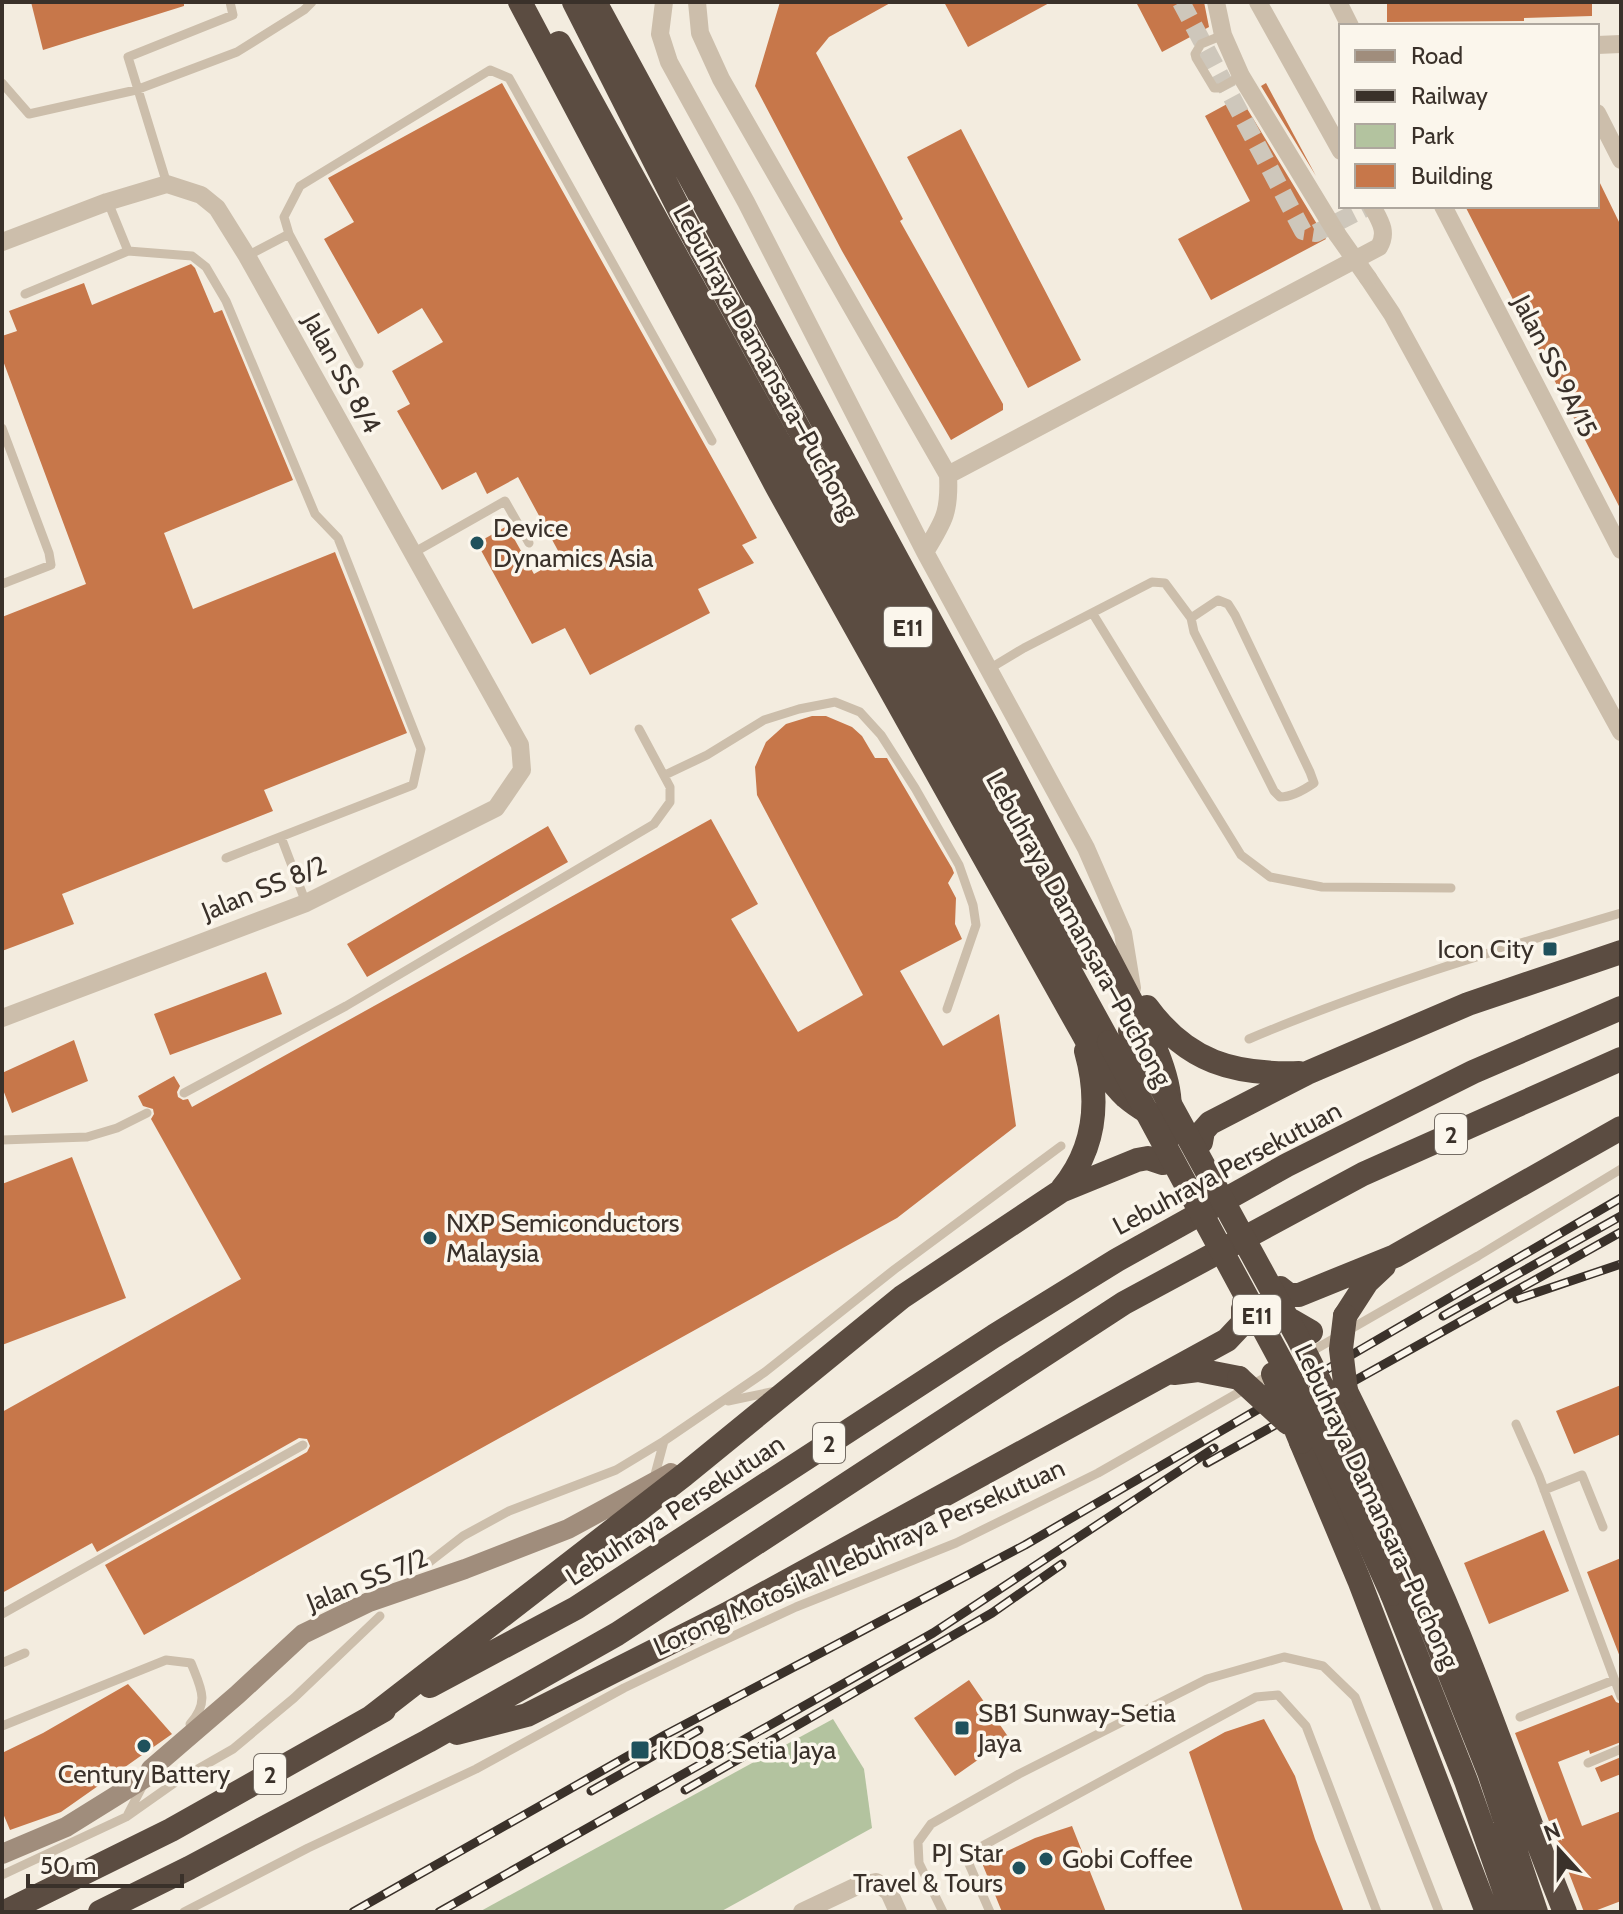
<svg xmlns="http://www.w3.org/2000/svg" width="1623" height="1914" font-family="Cabin,sans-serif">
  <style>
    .green { fill: #b3c39f }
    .building { fill: #c7774a }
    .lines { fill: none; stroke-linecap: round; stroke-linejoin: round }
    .street-tunnel { stroke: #cec7bb; stroke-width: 18; stroke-dasharray: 18 9; stroke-linecap: butt }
    .lane { stroke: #ccbeab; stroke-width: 9 }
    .street { stroke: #ccbeab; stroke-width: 18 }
    .secondary { stroke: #a08d7c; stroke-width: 20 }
    .highway { stroke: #5b4c41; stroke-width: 24 }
    .rail-casing { stroke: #3a312a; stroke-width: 9 }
    .rail { stroke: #fbf6ec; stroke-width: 6; stroke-dasharray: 18; stroke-linecap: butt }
    .street-bridge { stroke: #ccbeab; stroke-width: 18 }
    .highway-bridge { stroke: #5b4c41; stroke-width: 24 }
    .poi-dot { fill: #1f515c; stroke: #fbf6ec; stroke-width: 3 }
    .labels { text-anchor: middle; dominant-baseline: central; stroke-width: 7; stroke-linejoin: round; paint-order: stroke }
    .shield { fill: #fbf6ec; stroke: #746c64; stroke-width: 2 }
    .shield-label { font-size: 24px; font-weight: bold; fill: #3a312a }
    .street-label { font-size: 26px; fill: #3a312a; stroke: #fbf6ec }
    .poi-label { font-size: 26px; fill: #3a312a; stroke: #fbf6ec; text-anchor: start }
  </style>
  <rect width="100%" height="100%" fill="#f3ecdf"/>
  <path class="green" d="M833,1719l31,50 8,59 -152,84h-241z"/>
  <path class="building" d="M31,2h153v4l-141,44z
    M780,2h112l-63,35 -13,16 87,166 -3,2 103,183v6l-52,30 -109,-189 -87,-165z
    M944,2h107l-83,45z
    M1136,2h68l5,25 -47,25z
    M1387,2h205v14l-68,2v3l-137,1z
    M502,83l255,455 -15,7 12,18 -56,26 12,24 -120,62 -25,-47 -33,16 -55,-101 30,-17 27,48 28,-16 -44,-81 -31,17 -11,-22 -34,18 -45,-79 13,-7 -18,-33 51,-29 -21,-34 -44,26 -54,-95 30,-17 -26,-44z
    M1266,83l50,93 -55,-90z
    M1240,97l86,142 -115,61 -33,-61 72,-38 -45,-85z
    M961,129l120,231 -53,28 -121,-231z
    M1597,177l24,49v284l-156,-304h132z
    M191,264l4,4 19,45 8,-3 71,170 -129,53 29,76 142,-57 72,181 -143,57 9,21 -211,83 12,30 -72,27v-334l84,-33 -84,-226v-22l15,-5 -8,-20 75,-28 8,22z
    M812,716h14l26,11 10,9 13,22h12l65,110 2,5 -6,10 8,15 -1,26 7,15 -62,32 43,75 56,-32 17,112 -119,92 -753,417 -39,-70 202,-113 3,-6 -3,-7 -8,-1 -202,114 -5,-9 -90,50v-181l239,-133 -90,-160 3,-5 -1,-5 -10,-3 -5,-10 36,-20 6,10 -3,6 1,5 5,3 5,-1 4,8 519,-288 47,85 -27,15 67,113 65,-37 -106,-200 -2,-28 11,-25 20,-18z
    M548,826l20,36 -201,115 -20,-33z
    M266,972l16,42 -112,41 -16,-41z
    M74,1040l14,41 -76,32 -10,-26v-14z
    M72,1157l54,141 -124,47v-161z
    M1621,1385v49l-47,20 -18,-43z
    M1544,1530l25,61 -80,33 -25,-61z
    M1621,1558v99h-1l-33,-85z
    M969,1680l40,58 -54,38 -41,-58z
    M128,1684l44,50 -111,78 -51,18 -8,-19v-58l41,-20z
    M1612,1695l4,7 5,2v38l-31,12 -1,-4 -31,12 24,64 39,-15v90l-29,11h-8l-69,-179z
    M1264,1719l31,57 20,63 29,73h-101l-54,-160 36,-20z
    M1621,1757v17l-20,8 -6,-14z
    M1072,1826l34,86h-104l-20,-49 53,-25z"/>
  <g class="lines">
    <path class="street-tunnel" d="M1181,2l122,229 13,2 53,-27"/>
    <path class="lane" d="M1223,35l-22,9 -6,10 1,4 18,30h6l21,-12
      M2,83l27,31 107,-24 101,-38 67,-42 8,-8
      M167,184l-39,-127 105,-42 -3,-13
      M289,234l-5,-17 16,-31 190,-116 19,8 203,363
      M128,251l64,5 14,11 20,34 89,213 23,24 83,211 -8,36 -187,73
      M247,256l42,-22 70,130
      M25,294l103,-43 -20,-49
      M2,428l47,125 2,12 -49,19
      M413,553l92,-52 24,42
      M1093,614l148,241 29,22 52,10 129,1
      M989,669l35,-21 128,-66 13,1 26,35 3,14 80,159 6,6c12,0 24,-7 34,-14l-4,-11 -75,-157 -7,-11 -10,-4 -27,18
      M665,775l42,-20 57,-35 35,-11 36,-7 25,10 21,23 34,53 44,77 14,40 3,20 -29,84
      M281,837l25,66
      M1249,1039c120,-51 247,-89 372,-126
      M184,1093l162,-87 308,-182 16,-22v-15l-31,-58
      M2,1140l85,-3 30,-9 30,-15
      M1307,1354l171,-98 143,-87
      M728,1401l48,-10
      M1516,1424l23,52 82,221
      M653,1482l11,-41
      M1544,1490l38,-15 21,52
      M427,1564l36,-28 46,-25 107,-41 48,-29 101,-69 130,-103 166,-123
      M2,1614l301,-169
      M2,1663l23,-10
      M1520,1717l94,-37
      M2,1726l164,-66 25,3c10,25 19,39 -1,61
      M1588,1763l33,-14
      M128,1814l15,-29
      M2,1875l124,-58 51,-36 56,-32 61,-51 86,-82
      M184,1912l124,-64 168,-79 148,-81 77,-37 95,-44 160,-64 142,-70 175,-100
      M943,1912l-24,-49 -1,-21 13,-18 88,-50 188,-95 77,-22 39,9 32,31 84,215
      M990,1912l-21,-48 6,-14 281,-153 22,-2 28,31 71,186"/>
    <path class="street" d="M664,2l-4,32 9,28 77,140 179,350
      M697,2l3,31 21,46 227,396 431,-228c9,-15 1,-26 -7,-41
      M1216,2l7,33 18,41 96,158
      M1258,2l83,149
      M1338,2l12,24
      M1597,45l24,-1
      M1597,113l24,47
      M1443,206l178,344
      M2,242l105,-40 60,-18 34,11 16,13 30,48 273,489 2,25 -26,38 -190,95 -304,115
      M1368,278l24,36 229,418
      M948,475c2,37 -4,46 -23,77l161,296 37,85 9,55
      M802,1912l55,-26 19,-4 13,10 9,20"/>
    <path class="secondary" d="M2,1854l64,-27 82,-51 3,-7 86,-74 66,-61 66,-32 96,-33 103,-40 103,-56"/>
    <path class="highway" d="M520,2l257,485 301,538c14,24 27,53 48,72 22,19 51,29 75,45l2,-11 7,-8 97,-50 161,-69 153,-52
      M574,2l112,221 403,735
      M559,43l550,999
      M1147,1007c40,55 87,68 152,66
      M1062,1189c34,-41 38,-88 24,-138
      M1274,1312l6,-24 9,7h10l96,-39 226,-128
      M1345,1316l22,-34 17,-16
      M1174,1373l24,-3 41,8
      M1346,1391c45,91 89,182 126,277 32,81 60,163 93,244
      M1301,1442l58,138 128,332
      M1413,1582l76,190 47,140
      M1392,1594l74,187 46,131
      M430,1686l146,-78 418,-272 123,-76 170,-95 186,-93 148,-64
      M370,1718l314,-243 218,-178 159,-106 76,-31 11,-2 15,5c9,-53 12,-70 -10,-120l-166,-318 -392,-723
      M457,1733l70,-18 200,-101 500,-274 16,-17v-14l49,12 19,11
      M5,1912l166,-82 213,-120
      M100,1912l89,-44 239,-127 189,-107 507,-331 239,-129 258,-115"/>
    <defs>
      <path id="rail" d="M1517,1299l104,-35
        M1443,1316l178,-100
        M1207,1463l414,-231
        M685,1790l307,-177 70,-49
        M591,1791l108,-61
        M353,1912l312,-177 360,-190 596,-347
        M439,1912l494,-279 281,-185"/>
    </defs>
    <use href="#rail" class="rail-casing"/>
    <use href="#rail" class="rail"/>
    <path class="street-bridge" d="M1337,234l31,44"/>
    <path class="highway-bridge" d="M1130,1031l168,307 38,76 77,168
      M1109,1042l205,380 78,172
      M1345,1316l-4,33 5,42
      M1273,1374l28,68
      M1239,1378l49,45"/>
  </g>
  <g class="poi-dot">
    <circle cx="477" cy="543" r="8"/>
    <rect x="1542" y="941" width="16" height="16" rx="4"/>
    <circle cx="430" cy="1238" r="8"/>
    <rect x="954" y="1720" width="16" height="16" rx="4"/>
    <circle cx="144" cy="1746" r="8"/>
    <rect x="630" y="1740" width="20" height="20" rx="4"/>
    <circle cx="1046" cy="1859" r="8"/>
    <circle cx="1019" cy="1868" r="8"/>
  </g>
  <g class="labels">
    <g class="shield">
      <rect x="884" y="607" width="48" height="40" rx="6"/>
      <rect x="1435" y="1114" width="32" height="40" rx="6"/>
      <rect x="1233" y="1295" width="48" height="40" rx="6"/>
      <rect x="813" y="1423" width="32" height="40" rx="6"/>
      <rect x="254" y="1754" width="32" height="40" rx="6"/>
    </g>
    <g class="shield-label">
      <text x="908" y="627">E11</text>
      <text x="1451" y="1134">2</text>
      <text x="1257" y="1315">E11</text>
      <text x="829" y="1443">2</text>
      <text x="270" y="1774">2</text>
    </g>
    <g class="street-label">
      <text transform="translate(766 362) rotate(61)">Lebuhraya Damansara–Puchong</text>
      <text transform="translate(1555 366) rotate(63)">Jalan SS 9A/15</text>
      <text transform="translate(342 373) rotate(61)">Jalan SS 8/4</text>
      <text transform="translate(264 888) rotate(-22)">Jalan SS 8/2</text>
      <text transform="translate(1079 929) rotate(61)">Lebuhraya Damansara–Puchong</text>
      <text transform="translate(1227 1168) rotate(-28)">Lebuhraya Persekutuan</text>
      <text transform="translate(1377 1506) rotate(65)">Lebuhraya Damansara–Puchong</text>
      <text transform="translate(675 1510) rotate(-33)">Lebuhraya Persekutuan</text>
      <text transform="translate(859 1557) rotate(-24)">Lorong Motosikal Lebuhraya Persekutuan</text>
      <text transform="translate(367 1580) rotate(-22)">Jalan SS 7/2</text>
    </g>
    <g class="poi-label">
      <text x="493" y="528">Device<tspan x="493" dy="30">Dynamics Asia</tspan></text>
      <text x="1534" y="949" text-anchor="end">Icon City</text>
      <text x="446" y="1223">NXP Semiconductors<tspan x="446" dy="30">Malaysia</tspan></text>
      <text x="978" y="1713">SB1 Sunway-Setia<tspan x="978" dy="30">Jaya</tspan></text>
      <text x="658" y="1750">KD08 Setia Jaya</text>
      <text x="144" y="1774" text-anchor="middle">Century Battery</text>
      <text x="1003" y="1853" text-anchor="end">PJ Star<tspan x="1003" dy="30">Travel &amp; Tours</tspan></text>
      <text x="1062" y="1859">Gobi Coffee</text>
    </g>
  </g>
  <rect width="1623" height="1914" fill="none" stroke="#3a312a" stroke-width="8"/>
  <rect x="1339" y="24" width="260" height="184" fill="#fbf6ec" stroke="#aea79e" stroke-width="2"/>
  <rect x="1355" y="50" width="40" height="12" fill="#a08d7c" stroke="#aea79e" stroke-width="2"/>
  <text x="1411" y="64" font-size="24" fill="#3a312a">Road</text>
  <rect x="1355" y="90" width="40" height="12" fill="#3a312a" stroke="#aea79e" stroke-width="2"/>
  <text x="1411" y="104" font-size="24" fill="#3a312a">Railway</text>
  <rect x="1355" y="124" width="40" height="24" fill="#b3c39f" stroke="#aea79e" stroke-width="2"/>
  <text x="1411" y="144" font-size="24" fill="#3a312a">Park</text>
  <rect x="1355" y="164" width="40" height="24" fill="#c7774a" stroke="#aea79e" stroke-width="2"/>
  <text x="1411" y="184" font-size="24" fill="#3a312a">Building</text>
  <g transform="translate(1559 1850) rotate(339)" stroke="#fbf6ec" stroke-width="6" paint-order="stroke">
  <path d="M0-6L14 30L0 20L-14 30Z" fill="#3a312a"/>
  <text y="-12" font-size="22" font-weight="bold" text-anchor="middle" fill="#3a312a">N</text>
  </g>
  <path d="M28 1874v12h154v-12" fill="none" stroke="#3a312a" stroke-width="4"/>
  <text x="40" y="1874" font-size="24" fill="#3a312a" stroke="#fbf6ec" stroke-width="6" paint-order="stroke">50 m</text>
</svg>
